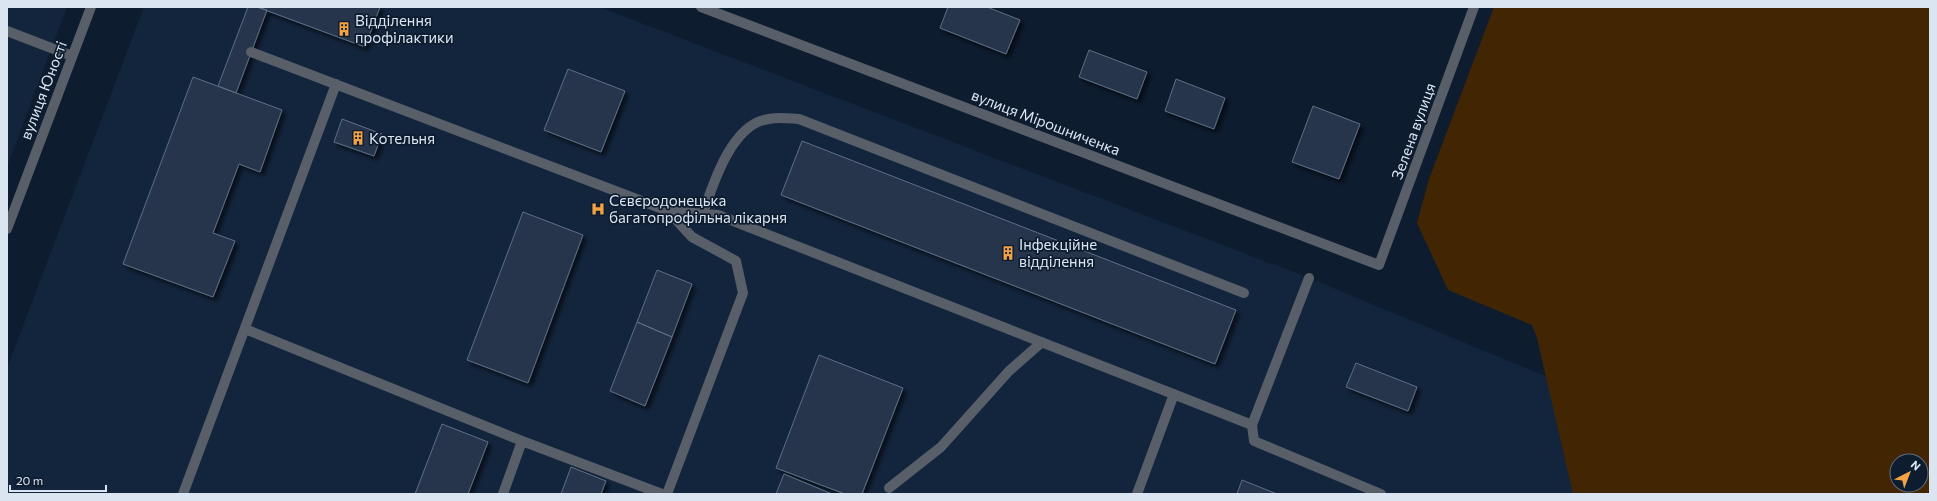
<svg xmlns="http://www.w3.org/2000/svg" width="1937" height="501" font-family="Commissioner,sans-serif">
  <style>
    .built { fill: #13253d }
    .green { fill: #422603; fill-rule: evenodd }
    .building { fill: #27364b; stroke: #5d6e85; filter: url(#shadow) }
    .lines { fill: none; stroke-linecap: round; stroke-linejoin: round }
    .minor { stroke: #585f69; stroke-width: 10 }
    .labels { text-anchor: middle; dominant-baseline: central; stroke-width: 3.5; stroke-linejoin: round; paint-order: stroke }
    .poi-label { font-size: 15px; fill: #dbe5f2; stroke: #0e1c2f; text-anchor: start }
    .street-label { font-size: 15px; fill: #dbe5f2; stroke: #0e1c2f }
  </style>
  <defs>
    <filter id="shadow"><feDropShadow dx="3.5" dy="3.5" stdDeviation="2" flood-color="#0009"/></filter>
  </defs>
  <rect width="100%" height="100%" fill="#0e1c2f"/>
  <path class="built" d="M7,7h60l-60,160z
    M144,7h455l710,271 255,106 26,110h-1583v-126z"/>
  <path class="green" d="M1494,7h436v487h-357l-36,-156 -5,-13 -84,-35 -31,-67 12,-44zM1897,461h24v24h-24z"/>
  <path class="building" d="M248,7h9l10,3 -31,83 -18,-7z
    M257,7h123l-15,40z
    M948,7h39l33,13 -14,34 -66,-26z
    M1089,50l58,22 -10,27 -58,-22z
    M568,69l57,22 -24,61 -57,-22z
    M193,77l89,33 -22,62 -21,-8 -26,69 22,8 -22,56 -90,-33z
    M1176,79l49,19 -11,31 -49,-18z
    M1313,106l47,18 -21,55 -47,-17z
    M342,119l40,15 -8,22 -40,-14z
    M802,141l434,169 -21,54 -434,-169z
    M523,212l60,23 -55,148 -61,-23z
    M657,270l35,14 -20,53 -35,-15z
    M637,322l35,15 -27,69 -35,-15z
    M819,355l84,33 -41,106h-17l-69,-26z
    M1356,363l61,24 -9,24 -62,-24z
    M442,424l46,18 -20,52h-53z
    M571,467l35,14 -5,13h-40z
    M784,474l48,20h-56z
    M1242,480l35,14h-40z"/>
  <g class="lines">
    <path class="minor" d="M701,7l678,258 95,-258
      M7,31l65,25
      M251,52l417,159 24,26 44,24 7,32 -76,201
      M668,211l50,4 534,210 57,-147
      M703,213c10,-28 24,-73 51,-89 13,-8 31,-6 45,-5l445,174
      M7,229l84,-222
      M245,329l277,112 140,53
      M1252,425l2,16 127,53
      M889,488l52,-41 68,-76 33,-29
      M183,494l153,-410
      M503,494l19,-53
      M1137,494l37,-100"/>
  </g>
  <defs>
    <symbol id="building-bare" viewBox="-9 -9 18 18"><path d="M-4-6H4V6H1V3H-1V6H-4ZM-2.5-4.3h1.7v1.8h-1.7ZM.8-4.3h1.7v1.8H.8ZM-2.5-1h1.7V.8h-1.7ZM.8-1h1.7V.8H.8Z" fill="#f4a344" stroke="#0e1c2f" stroke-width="2.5" paint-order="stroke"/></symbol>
    <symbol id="hospital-bare" viewBox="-9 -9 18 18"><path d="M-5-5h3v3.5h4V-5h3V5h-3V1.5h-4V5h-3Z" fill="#f4a344" stroke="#0e1c2f" stroke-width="2.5" paint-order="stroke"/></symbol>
  </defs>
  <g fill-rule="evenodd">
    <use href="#building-bare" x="334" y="19" width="20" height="20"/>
    <use href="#building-bare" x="348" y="128" width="20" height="20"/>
    <use href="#hospital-bare" x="588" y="199" width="20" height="20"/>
    <use href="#building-bare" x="998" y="243" width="20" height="20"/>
  </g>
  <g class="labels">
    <g class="poi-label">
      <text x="355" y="20">Відділення<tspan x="355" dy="17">профілактики</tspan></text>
      <text x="369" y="138">Котельня</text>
      <text x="609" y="200">Сєвєродонецька<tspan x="609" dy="17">багатопрофільна лікарня</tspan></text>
      <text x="1019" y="244">Інфекційне<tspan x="1019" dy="17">відділення</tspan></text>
    </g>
    <g class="street-label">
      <text transform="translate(43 90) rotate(-69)">вулиця Юності</text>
      <text transform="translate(1046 122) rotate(21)">вулиця Мірошниченка</text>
      <text transform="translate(1413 131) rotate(-70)">Зелена вулиця</text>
    </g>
  </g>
  <rect width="1937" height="501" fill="none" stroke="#dbe5f2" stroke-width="16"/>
  <g transform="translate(1909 473) rotate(42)"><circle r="19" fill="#0e1c2f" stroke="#606c7d"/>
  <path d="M0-3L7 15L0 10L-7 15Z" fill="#f4a344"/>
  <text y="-6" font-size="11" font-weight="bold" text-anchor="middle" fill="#dbe5f2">N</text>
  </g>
  <path d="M10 485v6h96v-6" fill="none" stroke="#dbe5f2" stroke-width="2"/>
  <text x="16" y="485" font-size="12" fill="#dbe5f2" stroke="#0e1c2f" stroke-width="3" paint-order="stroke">20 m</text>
</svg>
